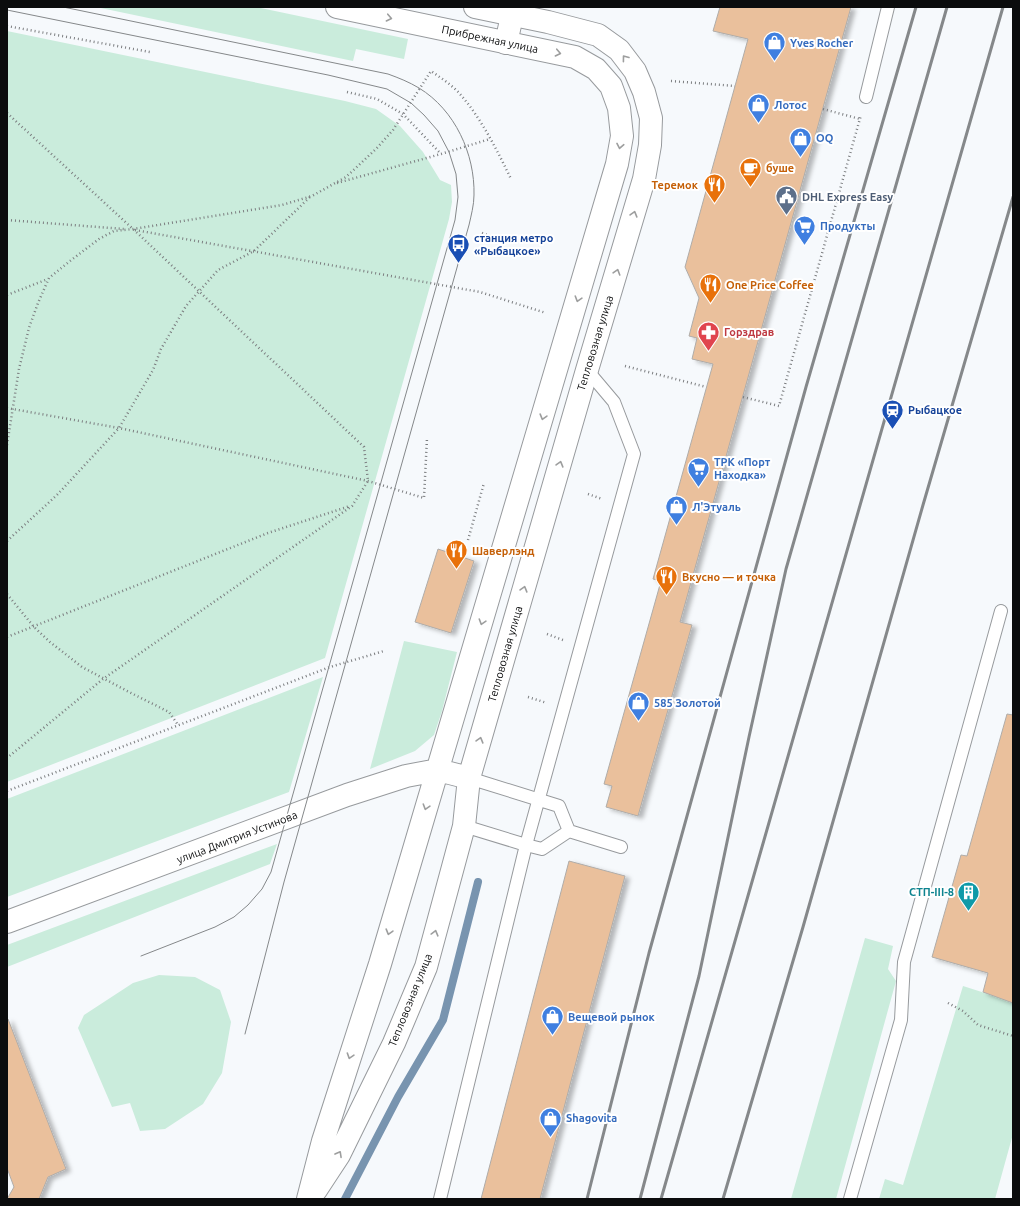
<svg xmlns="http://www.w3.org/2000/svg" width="1020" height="1206" font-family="Ubuntu,sans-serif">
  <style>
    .green { fill: #caecdc }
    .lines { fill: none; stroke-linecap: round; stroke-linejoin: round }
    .stream { stroke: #7894af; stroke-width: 8 }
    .building { fill: #eac09c; stroke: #afaca9; filter: url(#shadow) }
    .lane-casing { stroke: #979a9d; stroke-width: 14 }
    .street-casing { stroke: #979a9d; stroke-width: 24 }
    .secondary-casing { stroke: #979a9d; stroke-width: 24 }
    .path { stroke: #7c7e80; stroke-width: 2.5; stroke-dasharray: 1 3; stroke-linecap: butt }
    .lane { stroke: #fff; stroke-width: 12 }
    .street { stroke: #fff; stroke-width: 22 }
    .secondary { stroke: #fff; stroke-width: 22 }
    .tram { stroke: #85888a; stroke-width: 1 }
    .rail { stroke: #85888a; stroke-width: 3 }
    .oneway { stroke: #9d9e9e }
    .labels { text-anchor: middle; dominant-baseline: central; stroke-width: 4; stroke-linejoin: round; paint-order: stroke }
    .street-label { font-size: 11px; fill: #0b0c0d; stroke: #fff }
    .shop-label { font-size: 11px; font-weight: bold; fill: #366cbe; stroke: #fff; text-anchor: start }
    .food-label { font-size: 11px; font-weight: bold; fill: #c56008; stroke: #fff; text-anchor: start }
    .service-label { font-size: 11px; font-weight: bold; fill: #4e5e75; stroke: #fff; text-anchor: start }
    .transit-label { font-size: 11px; font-weight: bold; fill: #164399; stroke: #fff; text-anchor: start }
    .health-label { font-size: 11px; font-weight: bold; fill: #be3a42; stroke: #fff; text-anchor: start }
    .culture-label { font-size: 11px; font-weight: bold; fill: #0d838f; stroke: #fff; text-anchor: end }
  </style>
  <defs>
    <filter id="shadow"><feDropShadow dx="4.5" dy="2.5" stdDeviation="2" flood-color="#0004"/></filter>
  </defs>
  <rect width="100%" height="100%" fill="#f6f9fc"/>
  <path class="green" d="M96,7h160l152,32 -4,20 -48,-10 -3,12z
    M7,31l338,70 31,8 24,17 23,26 17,28 11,5 1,17 -3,17 -124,439 -318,124z
    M404,641l53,11 -15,59 -8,24 -19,16 -45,18z
    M323,677l-34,115 -282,105v-98z
    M277,844l-7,20 -263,103v-22z
    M865,938l28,8 -5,23 8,12 -60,218h-45z
    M159,975l36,2 25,13 11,32 -9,51 -19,31 -38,25 -25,2 -10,-28 -18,4 -34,-79 6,-13 49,-32z
    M963,986l50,16v132l-18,65h-116l6,-20 18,6z"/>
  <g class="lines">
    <path class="stream" d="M345,1199l53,-102 45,-77 35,-138"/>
  </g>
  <path class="building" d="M720,7h131l-171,615 12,3 -54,191 -32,-9 6,-21 -8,-2 57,-203 -8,-2 60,-215 -21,-5 5,-21 -8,-2 10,-38 -14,-31 63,-228 -35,-8z
    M438,549l36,12 -23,72 -36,-11z
    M1007,714l6,1v288l-30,-11 5,-19 -56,-16 29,-102 6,1z
    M569,861l56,15 -85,323h-59z
    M8,1019l58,150 -18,8 -9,22h-32l7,-12 -7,-19v-148z"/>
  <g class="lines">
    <defs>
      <path id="lane" d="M866,97l22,-90
        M469,778l90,28 10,25 52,16
        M569,831l-27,18 -16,-4 108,-391 -20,-52 -27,-32
        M440,1199l86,-354 -62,-19
        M850,1199l51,-179 3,-58 97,-351"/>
      <path id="street" d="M506,43l8,-36"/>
      <path id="secondary" d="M7,922l340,-127 59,-19 32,-6 31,8
        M316,1190l23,-35 55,-112 32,-76 38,-141 5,-48 118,-408 57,-191 6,-34 1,-27 -7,-26 -9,-21 -16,-21 -21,-15 -50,-13 -73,-15
        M308,1199l15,-58 57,-177 237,-800 5,-28 -3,-28 -8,-22 -15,-17 -21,-12 -238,-50"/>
    </defs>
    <use href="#lane" class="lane-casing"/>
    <use href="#street" class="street-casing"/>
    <use href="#secondary" class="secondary-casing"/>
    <path class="path" d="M7,26l143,26
      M671,81l64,5
      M347,92l30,7 26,15 38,40
      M823,109l37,10
      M7,113l126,116 231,218 4,34 -16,25 -249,173 -96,79
      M337,183l104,-29 49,-15
      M7,220l117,9
      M135,230l345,62 66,21
      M482,233l13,5
      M7,295l41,-16
      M625,366l81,21
      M743,397l36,9 82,-291
      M7,408l112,20 249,53 56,17 3,-60
      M7,445l12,-76 10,-41 9,-25 11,-25 21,-17 29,-22 15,-8 19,-2 149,-24 30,-9 34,-19 30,-28 17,-19 38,-59c10,7 21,14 29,23 21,24 37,56 51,85
      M588,494l14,5
      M468,540l16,-57
      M7,541l50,-46 62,-67 34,-58 8,-21 25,-43 32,-36 36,-19 57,-55
      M7,594l27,33 16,15 32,25 49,26 38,19 9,13
      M547,634l16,6
      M7,637l261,-104 82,-27
      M528,697l19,6
      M7,791l323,-124 54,-16
      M948,1003l15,8 15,14 35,11"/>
    <use href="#lane" class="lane"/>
    <use href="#street" class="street"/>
    <use href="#secondary" class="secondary"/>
    <path class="tram" d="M63,7l325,67c11,4 21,8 31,14 36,22 56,66 55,107 0,10 -3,21 -5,30l-185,657 -39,152
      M7,10l321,65 59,14 24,14 13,12 14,16 11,21 7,22 2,23 -3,23 -184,652 -9,17 -14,16 -14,12 -19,10 -74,29"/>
    <path class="rail" d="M587,1199l62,-246 157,-566 110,-380
      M640,1199l59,-223 50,-239 37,-168 161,-562
      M661,1199l342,-1192
      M723,1199l80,-272 120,-422 90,-308"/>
  </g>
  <defs><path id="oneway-chevron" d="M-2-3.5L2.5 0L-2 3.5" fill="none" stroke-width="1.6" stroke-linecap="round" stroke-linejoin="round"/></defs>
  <g class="oneway">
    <use href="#oneway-chevron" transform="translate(389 18) rotate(12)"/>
    <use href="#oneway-chevron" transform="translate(558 53) rotate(12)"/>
    <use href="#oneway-chevron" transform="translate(625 58) rotate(-127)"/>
    <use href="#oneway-chevron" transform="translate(620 146) rotate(101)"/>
    <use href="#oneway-chevron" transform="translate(634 214) rotate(-74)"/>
    <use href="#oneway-chevron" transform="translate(617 272) rotate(-73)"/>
    <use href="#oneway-chevron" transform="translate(578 299) rotate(107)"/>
    <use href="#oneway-chevron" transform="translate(543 417) rotate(106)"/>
    <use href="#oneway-chevron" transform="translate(560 464) rotate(-74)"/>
    <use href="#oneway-chevron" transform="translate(524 589) rotate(-74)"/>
    <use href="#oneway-chevron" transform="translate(482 622) rotate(107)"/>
    <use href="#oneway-chevron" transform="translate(480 740) rotate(-74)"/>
    <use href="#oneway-chevron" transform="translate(426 807) rotate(107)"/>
    <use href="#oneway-chevron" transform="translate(389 932) rotate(106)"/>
    <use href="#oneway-chevron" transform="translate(435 933) rotate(-75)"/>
    <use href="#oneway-chevron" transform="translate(350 1056) rotate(108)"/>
    <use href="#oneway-chevron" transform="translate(339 1154) rotate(-61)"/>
  </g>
  <defs>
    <symbol id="shop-pin" viewBox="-11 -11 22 30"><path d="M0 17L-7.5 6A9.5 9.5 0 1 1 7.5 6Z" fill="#3f7fe0" stroke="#fff"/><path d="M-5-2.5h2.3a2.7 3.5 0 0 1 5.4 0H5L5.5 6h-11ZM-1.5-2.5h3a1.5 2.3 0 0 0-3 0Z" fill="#fff"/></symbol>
    <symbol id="cafe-pin" viewBox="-11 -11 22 30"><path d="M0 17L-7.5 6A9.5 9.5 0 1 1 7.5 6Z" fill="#e8710a" stroke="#fff"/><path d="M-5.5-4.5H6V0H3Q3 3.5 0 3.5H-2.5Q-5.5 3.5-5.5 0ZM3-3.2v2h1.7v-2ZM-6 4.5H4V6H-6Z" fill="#fff"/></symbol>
    <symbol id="restaurant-pin" viewBox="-11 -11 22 30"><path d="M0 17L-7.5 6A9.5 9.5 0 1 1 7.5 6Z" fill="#e8710a" stroke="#fff"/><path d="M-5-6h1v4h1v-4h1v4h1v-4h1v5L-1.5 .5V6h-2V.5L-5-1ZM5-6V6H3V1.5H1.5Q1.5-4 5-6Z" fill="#fff"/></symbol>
    <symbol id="civic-pin" viewBox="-11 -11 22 30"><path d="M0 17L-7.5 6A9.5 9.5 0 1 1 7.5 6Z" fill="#5c6f8a" stroke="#fff"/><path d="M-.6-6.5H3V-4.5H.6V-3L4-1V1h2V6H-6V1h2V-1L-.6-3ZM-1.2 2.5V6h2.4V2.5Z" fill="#fff"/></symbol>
    <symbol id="supermarket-pin" viewBox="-11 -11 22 30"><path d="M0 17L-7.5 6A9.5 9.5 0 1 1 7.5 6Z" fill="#3f7fe0" stroke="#fff"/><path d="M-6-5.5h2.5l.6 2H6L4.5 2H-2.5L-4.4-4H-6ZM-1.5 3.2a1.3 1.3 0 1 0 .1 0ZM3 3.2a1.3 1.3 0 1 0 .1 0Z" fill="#fff"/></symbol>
    <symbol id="bus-pin" viewBox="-11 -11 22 30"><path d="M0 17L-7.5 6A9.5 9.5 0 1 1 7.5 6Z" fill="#1a4fb4" stroke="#fff"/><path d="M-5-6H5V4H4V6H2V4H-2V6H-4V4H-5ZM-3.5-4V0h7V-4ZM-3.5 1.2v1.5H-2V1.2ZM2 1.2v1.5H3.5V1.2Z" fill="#fff"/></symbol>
    <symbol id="pharmacy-pin" viewBox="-11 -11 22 30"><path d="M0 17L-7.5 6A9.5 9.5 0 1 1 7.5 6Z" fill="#e0444e" stroke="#fff"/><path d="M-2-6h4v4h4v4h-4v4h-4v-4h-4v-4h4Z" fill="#fff"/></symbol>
    <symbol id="station-pin" viewBox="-11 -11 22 30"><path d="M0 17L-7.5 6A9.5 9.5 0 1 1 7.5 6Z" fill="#1a4fb4" stroke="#fff"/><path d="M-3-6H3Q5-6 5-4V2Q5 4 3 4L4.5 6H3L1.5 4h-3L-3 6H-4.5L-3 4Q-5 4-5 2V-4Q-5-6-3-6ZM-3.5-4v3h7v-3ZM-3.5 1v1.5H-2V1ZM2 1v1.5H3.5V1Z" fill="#fff"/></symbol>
    <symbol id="building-pin" viewBox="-11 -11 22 30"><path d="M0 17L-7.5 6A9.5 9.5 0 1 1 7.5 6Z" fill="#0f9aa8" stroke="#fff"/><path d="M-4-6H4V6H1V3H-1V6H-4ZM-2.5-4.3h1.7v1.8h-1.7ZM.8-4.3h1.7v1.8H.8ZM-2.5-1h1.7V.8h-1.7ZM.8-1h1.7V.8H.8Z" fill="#fff"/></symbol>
  </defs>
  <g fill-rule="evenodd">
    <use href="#shop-pin" x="762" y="30" width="25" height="34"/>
    <use href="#shop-pin" x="746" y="92" width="25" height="34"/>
    <use href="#shop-pin" x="788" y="126" width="25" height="34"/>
    <use href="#cafe-pin" x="738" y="156" width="25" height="34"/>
    <use href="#restaurant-pin" x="702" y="172" width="25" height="34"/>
    <use href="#civic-pin" x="774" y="184" width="25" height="34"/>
    <use href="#supermarket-pin" x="792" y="214" width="25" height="34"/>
    <use href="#bus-pin" x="446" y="232" width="25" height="34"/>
    <use href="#restaurant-pin" x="698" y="272" width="25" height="34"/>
    <use href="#pharmacy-pin" x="696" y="320" width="25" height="34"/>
    <use href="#station-pin" x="880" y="398" width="25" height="34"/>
    <use href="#supermarket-pin" x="686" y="456" width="25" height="34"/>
    <use href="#shop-pin" x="664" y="494" width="25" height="34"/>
    <use href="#restaurant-pin" x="444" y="538" width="25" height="34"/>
    <use href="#restaurant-pin" x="654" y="564" width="25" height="34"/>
    <use href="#shop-pin" x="626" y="690" width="25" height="34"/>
    <use href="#building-pin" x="956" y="880" width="25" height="34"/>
    <use href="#shop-pin" x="540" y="1004" width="25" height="34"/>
    <use href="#shop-pin" x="538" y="1106" width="25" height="34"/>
  </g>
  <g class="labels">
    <g class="street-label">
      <text transform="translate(490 39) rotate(12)">Прибрежная улица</text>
      <text transform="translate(595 343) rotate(-73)">Тепловозная улица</text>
      <text transform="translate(505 654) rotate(-74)">Тепловозная улица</text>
      <text transform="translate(237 837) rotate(-21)">улица Дмитрия Устинова</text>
      <text transform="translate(410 1000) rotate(-68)">Тепловозная улица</text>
    </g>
    <g class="shop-label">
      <text x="790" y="43">Yves Rocher</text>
      <text x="774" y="105">Лотос</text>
      <text x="816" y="138">OQ</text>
      <text x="820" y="226">Продукты</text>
      <text x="714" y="462">ТРК «Порт<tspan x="714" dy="13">Находка»</tspan></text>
      <text x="692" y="507">Л'Этуаль</text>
      <text x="654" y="703">585 Золотой</text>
      <text x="568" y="1017">Вещевой рынок</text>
      <text x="566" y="1118">Shagovita</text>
    </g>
    <g class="food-label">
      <text x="766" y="168">буше</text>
      <text x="698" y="185" text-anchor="end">Теремок</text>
      <text x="726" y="285">One Price Coffee</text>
      <text x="472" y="551">Шаверлэнд</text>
      <text x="682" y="577">Вкусно — и точка</text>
    </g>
    <g class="service-label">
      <text x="802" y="197">DHL Express Easy</text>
    </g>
    <g class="transit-label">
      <text x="474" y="238">станция метро<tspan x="474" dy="13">«Рыбацкое»</tspan></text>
      <text x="908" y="410">Рыбацкое</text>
    </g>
    <g class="health-label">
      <text x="724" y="332">Горздрав</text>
    </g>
    <g class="culture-label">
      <text x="954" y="892">СТП-III-8</text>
    </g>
  </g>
  <rect width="1020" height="1206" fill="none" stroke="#0b0c0d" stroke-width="16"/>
</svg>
